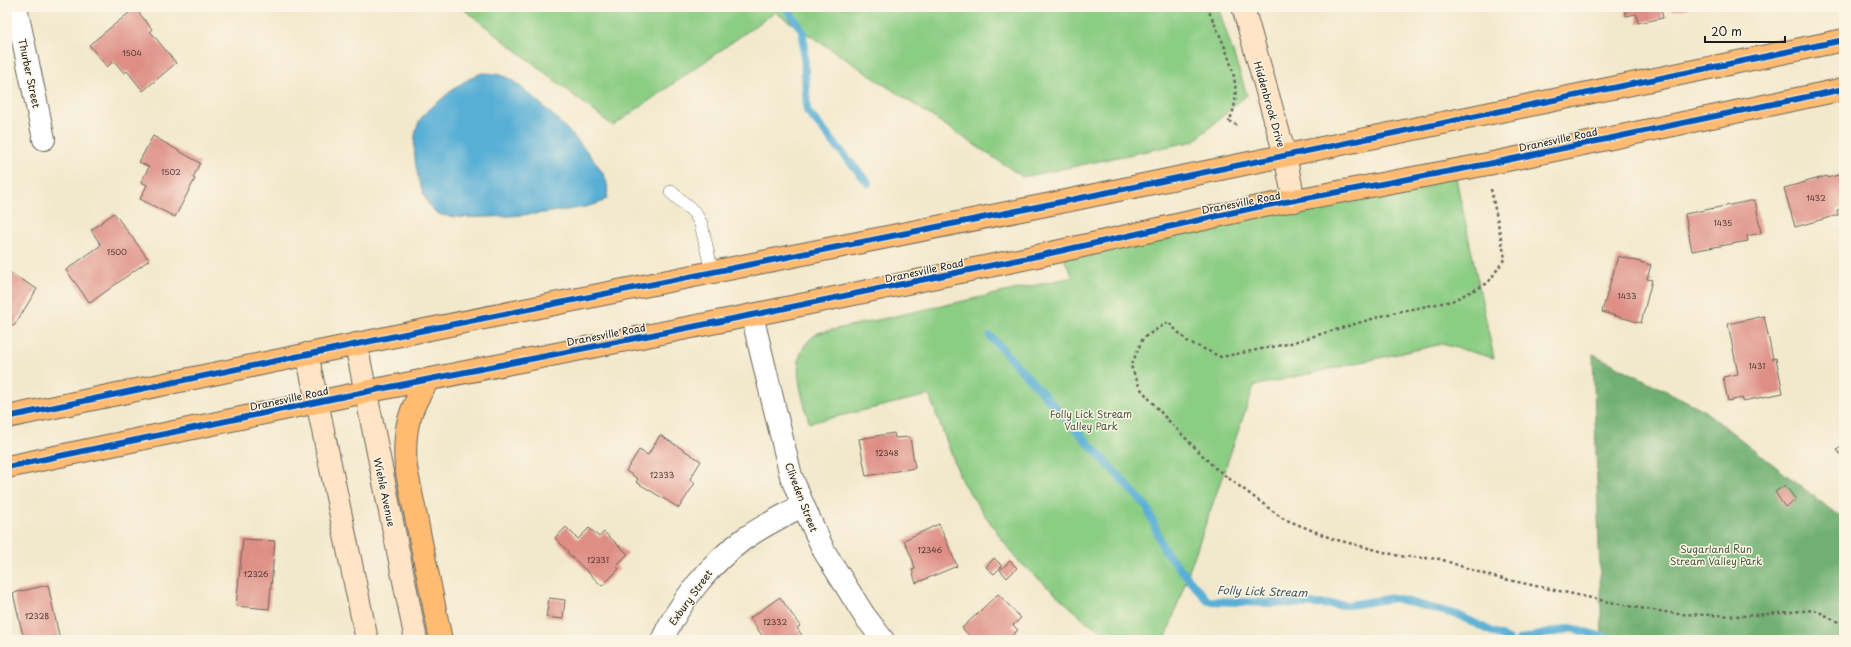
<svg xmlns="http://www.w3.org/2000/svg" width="1851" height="647" font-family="'Playpen Sans',sans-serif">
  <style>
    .green { fill: #8ccd84; stroke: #547450 }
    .forest { fill: #71b072; stroke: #466647 }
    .water { fill: #59afd5; stroke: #3a6678 }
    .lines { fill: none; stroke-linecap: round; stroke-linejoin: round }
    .stream { stroke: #59afd5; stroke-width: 8 }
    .building { fill: #de8e85 }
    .lane-casing { stroke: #67645a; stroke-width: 14 }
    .street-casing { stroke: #67645a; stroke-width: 24 }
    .secondary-casing { stroke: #67645a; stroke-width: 24 }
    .primary-casing { stroke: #67645a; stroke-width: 24 }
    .path { stroke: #67645a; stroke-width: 2.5; stroke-dasharray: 3 3; stroke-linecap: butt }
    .lane { stroke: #fff; stroke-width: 13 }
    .street { stroke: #fff; stroke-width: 22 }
    .secondary { stroke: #ffe4c6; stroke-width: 22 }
    .primary { stroke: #febb71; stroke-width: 22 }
    .cycleway-casing { stroke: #fcf5e5; stroke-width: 8 }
    .cycleway { stroke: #0057b8; stroke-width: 6 }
    .labels { text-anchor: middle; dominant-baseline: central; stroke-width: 3; stroke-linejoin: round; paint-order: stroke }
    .number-label { font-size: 8px; fill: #4c3836 }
    .street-label { font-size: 10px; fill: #1c1c1c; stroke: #fcf5e5 }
    .park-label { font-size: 10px; fill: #435a40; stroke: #fcf5e5 }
    .water-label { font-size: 11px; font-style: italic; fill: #345766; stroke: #fcf5e5 }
  </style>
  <rect width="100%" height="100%" fill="#fcf5e5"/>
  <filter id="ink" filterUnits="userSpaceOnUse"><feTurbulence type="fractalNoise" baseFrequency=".025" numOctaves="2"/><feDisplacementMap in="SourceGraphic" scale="8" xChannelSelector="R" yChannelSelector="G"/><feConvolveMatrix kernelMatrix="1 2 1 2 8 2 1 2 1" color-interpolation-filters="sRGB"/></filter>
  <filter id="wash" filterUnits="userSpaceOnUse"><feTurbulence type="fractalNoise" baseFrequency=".012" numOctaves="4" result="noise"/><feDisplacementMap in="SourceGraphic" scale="16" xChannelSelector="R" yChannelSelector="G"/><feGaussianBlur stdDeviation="0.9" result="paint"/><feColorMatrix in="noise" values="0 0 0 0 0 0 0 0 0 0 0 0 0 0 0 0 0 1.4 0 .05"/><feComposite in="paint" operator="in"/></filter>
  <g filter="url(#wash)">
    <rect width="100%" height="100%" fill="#f2e9cd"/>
    <path class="green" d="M461,7h757l29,88 -53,46 -171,36 -248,-165 -162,114z
      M1453,164l41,194 -52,-14 -188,42 -89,254h-48l-31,-19 -71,-63 -53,-76 -33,-87 -120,28c-7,-32 -24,-69 9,-90l255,-56 -13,-26z"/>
    <path class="forest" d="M1593,354l109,55 142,111v120h-242z"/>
    <path class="water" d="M482,73c8,0 16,1 24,4 22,11 93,80 100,103 2,6 2,12 1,18 -2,2 -5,4 -8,5 -21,9 -141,20 -160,11 -12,-6 -15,-19 -19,-30 -5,-18 -11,-52 3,-68 6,-7 14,-13 20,-18 12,-11 24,-19 39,-25z"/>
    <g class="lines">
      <path class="stream" d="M786,7l17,25 4,79 61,72
        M990,336l157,171 17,43 44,51 141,4 45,-7 64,17 51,25
        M1519,640l52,-12 44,12"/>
    </g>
    <g id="blocks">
      <path class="building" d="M1624,7h45v1l-8,1 2,9 -25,5 -2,-9 -10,2z
        M1671,7h18v1l-18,3z
        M135,8l17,21 -2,2 26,32 -33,28 -16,-20 -3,2 -10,-12 -7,6 -18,-22z
        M153,136l47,27 -7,15 2,1 -20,38 -35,-18 7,-14 -6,-3 8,-15 -10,-5z
        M1842,174l2,8v26l-7,2 1,5 -43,12 -11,-39 43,-12v2z
        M1755,200l6,33 -14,3 1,5 -56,10 -7,-37z
        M114,213l35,47 -59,43 -24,-33 35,-25 -10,-15z
        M1618,256l33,9 -4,14 5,1 -11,43 -39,-11z
        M7,271l30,18 -23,37 -7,-5z
        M1764,316l9,43 3,-1 7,35 -40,8 -1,-3 -14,3 -5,-24 15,-3 -10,-50z
        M894,433l1,5 15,-1 5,31 -49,8 -7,-37z
        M660,435l41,26 -11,18 5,4 -16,25 -43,-26 2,-3 -12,-8 13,-21 9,5z
        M1844,444v15l-7,-9z
        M1785,485l11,15 -11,7 -10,-15z
        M939,524l18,42 -41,17 -4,-13 3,-1 -2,-8 -9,-21z
        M566,527l12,12 11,-11 10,9 5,-5 24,22 -12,12 3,3 -17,17 -35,-34 1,-1 -13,-13z
        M243,539l32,2 -6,68 -33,-3z
        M994,558l8,8 -8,8 -8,-7z
        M1010,561l7,7 -10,10 -7,-8z
        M48,585l12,55h-36l-11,-47z
        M998,594l23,24 -8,7 5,5 -11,10h-27l-3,-3 -4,3 -11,-12z
        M780,597l20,29 -3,2 8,12h-40l-15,-22z
        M549,598l16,2 -2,19 -17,-2z"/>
    </g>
  </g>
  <g filter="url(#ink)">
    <use href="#blocks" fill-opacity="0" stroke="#67645a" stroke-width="1"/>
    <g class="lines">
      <defs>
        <path id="lane" d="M671,192l24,21 6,11 11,48"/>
        <path id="street" d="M16,7l28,132
          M752,315l39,161 12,29 21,46 40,64 19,25
          M662,640c18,-39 48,-76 82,-101 18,-13 40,-23 59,-34"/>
        <path id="secondary" d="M1243,7l42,148 9,46
          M356,344l60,296
          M307,354l60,286"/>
        <path id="primary" d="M429,379c-21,31 -26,52 -23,89l35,172
          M7,417l398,-83 651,-131 788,-163
          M7,467l358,-75 387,-77 290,-60 211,-47 235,-44 356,-75"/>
      </defs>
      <use href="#lane" class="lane-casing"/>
      <use href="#street" class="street-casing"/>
      <use href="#secondary" class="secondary-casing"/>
      <use href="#primary" class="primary-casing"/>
      <path class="path" d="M1207,7c14,33 41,78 22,114l8,4
        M1491,189l14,69 -17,25 -36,18 -60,12 -105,31 -66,13 -34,-16 -19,-19 -25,16 -12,28 9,22 24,28 51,52 67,50 51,21 66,17 41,3 50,17 143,31 45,7 65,2 72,-6 29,15"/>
      <use href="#lane" class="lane"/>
      <use href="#street" class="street"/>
      <use href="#secondary" class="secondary"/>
      <use href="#primary" class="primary"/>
      <defs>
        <path id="cycleway" d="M7,417l398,-83 651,-131 788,-163
          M7,467l358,-75 387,-77 290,-60 211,-47 235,-44 356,-75"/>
      </defs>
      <use href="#cycleway" class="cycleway-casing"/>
      <use href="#cycleway" class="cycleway"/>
    </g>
  </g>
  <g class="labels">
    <g class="number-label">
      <text x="132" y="53">1504</text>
      <text x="171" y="172">1502</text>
      <text x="1816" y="198">1432</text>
      <text x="1723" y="223">1435</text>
      <text x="117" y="252">1500</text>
      <text x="1627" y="296">1433</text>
      <text x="1757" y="366">1431</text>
      <text x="887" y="453">12348</text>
      <text x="662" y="475">12333</text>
      <text x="930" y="550">12346</text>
      <text x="598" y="560">12331</text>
      <text x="256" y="574">12326</text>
      <text x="37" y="616">12328</text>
      <text x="775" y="622">12332</text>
    </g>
    <g class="street-label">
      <text transform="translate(30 73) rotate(78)">Thurber Street</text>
      <text transform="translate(1270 104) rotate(74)">Hiddenbrook Drive</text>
      <text transform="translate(1558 139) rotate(-12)">Dranesville Road</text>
      <text transform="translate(1241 202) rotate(-11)">Dranesville Road</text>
      <text transform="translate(924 270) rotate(-12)">Dranesville Road</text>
      <text transform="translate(606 334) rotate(-11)">Dranesville Road</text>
      <text transform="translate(289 398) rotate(-12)">Dranesville Road</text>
      <text transform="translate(385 492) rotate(78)">Wiehle Avenue</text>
      <text transform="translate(802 497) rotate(69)">Cliveden Street</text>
      <text transform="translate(690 597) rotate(-54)">Exbury Street</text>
    </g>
    <g class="park-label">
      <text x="1091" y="413">Folly Lick Stream<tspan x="1091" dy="12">Valley Park</tspan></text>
      <text x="1716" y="548">Sugarland Run<tspan x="1716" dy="12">Stream Valley Park</tspan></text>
    </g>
    <g class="water-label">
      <text transform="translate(1262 591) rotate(2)">Folly Lick Stream</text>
    </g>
  </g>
  <rect width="1851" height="647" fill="none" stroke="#fcf5e5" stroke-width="24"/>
  <path d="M1705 36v6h80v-6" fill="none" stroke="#1c1c1c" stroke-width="2"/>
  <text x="1711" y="36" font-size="12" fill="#1c1c1c" stroke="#fcf5e5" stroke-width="3" paint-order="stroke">20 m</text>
</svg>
